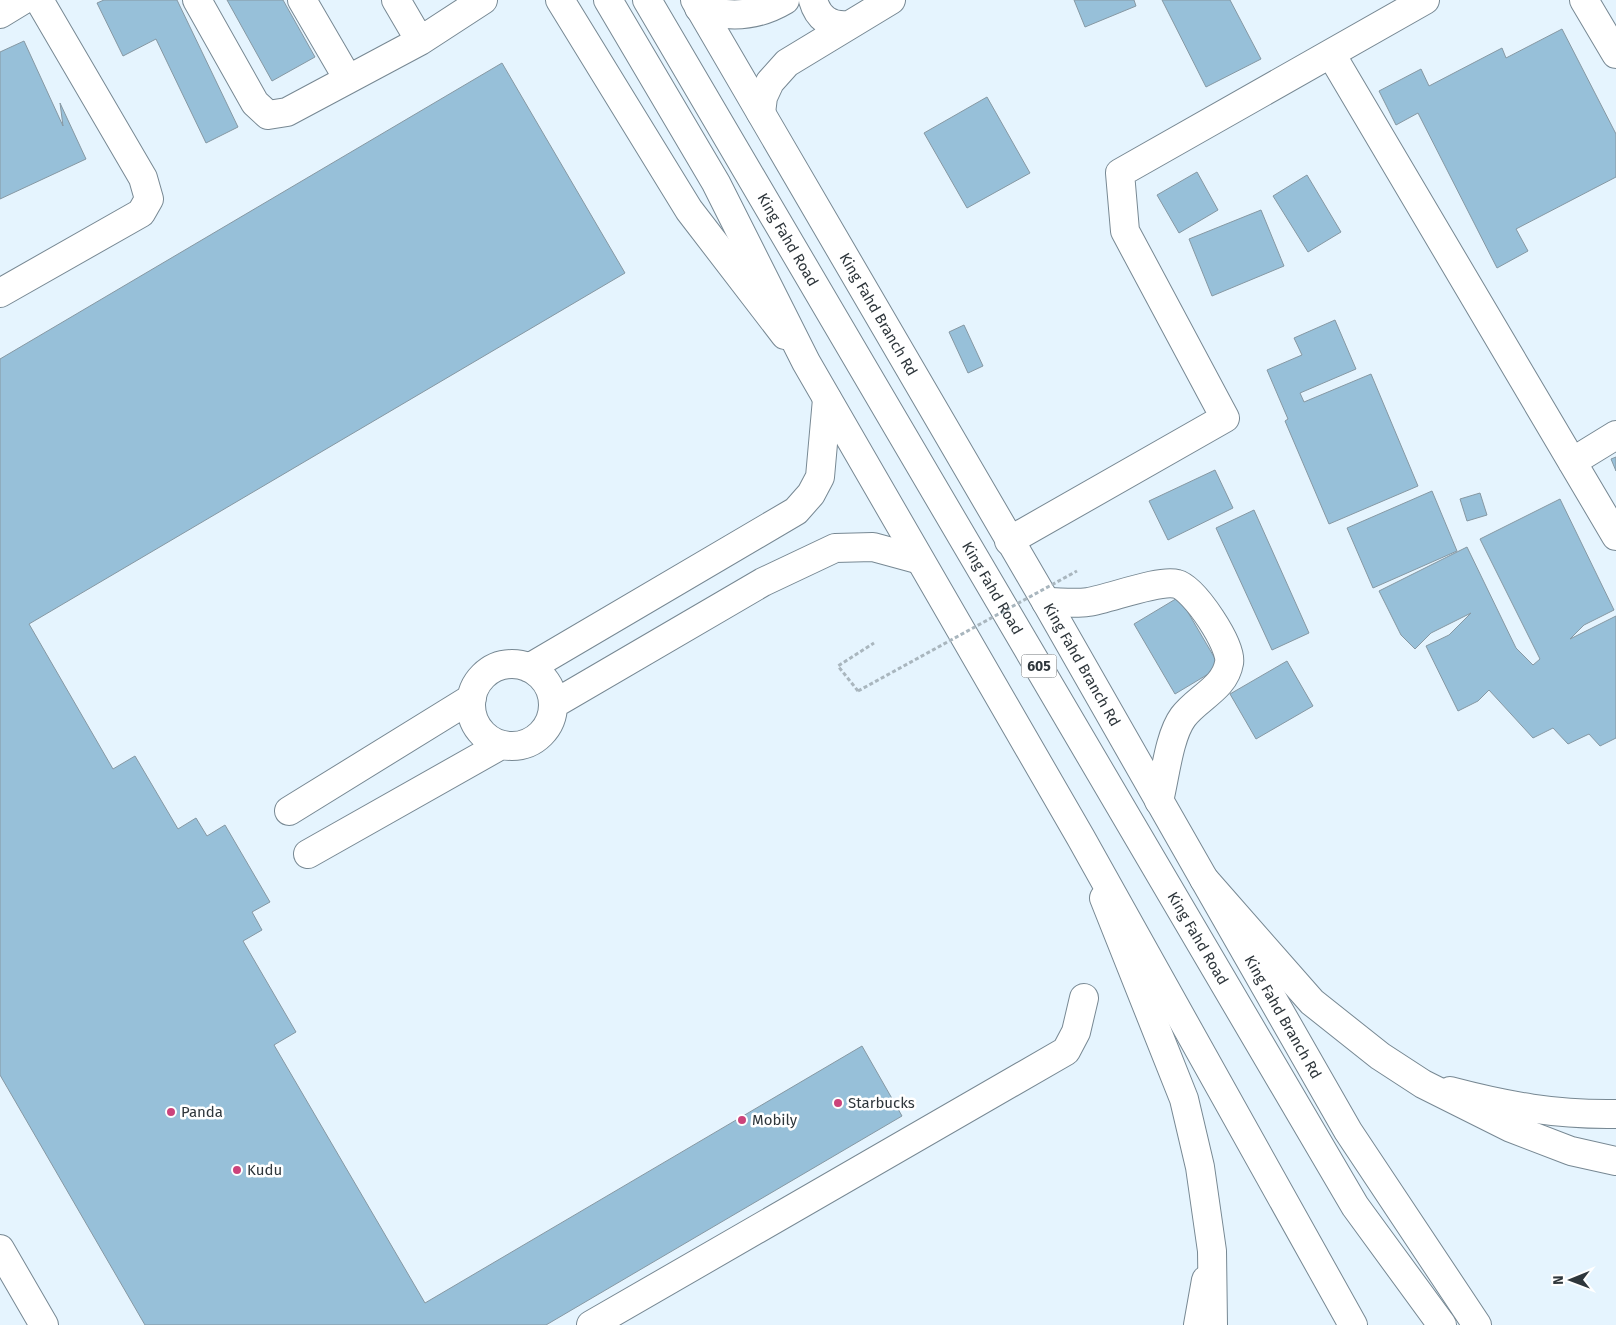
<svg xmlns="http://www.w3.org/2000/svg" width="1616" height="1325" font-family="'Fira Sans',sans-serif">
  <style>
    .building { fill: #97c0d9; stroke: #8698a3 }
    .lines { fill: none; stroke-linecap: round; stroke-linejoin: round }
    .minor-casing { stroke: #778893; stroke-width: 30 }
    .major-casing { stroke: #778893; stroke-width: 30 }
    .highway-casing { stroke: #778893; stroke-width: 30 }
    .path { stroke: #a9b6be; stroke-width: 3; stroke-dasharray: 4 2.5; stroke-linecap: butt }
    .minor { stroke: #fff; stroke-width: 28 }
    .major { stroke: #fff; stroke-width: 28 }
    .highway { stroke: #fff; stroke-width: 28 }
    .path-bridge { stroke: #a9b6be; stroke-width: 3; stroke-dasharray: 4 2.5; stroke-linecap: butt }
    .poi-dot { fill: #cc437b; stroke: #fff; stroke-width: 2 }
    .labels { text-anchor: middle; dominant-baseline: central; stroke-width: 5; stroke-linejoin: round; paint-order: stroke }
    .shield { fill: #fff; stroke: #6d7276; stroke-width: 1 }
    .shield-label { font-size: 14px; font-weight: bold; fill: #2e363b }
    .street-label { font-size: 15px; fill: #2e363b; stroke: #fff }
    .poi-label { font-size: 15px; fill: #2e363b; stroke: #fff; text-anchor: start }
  </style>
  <rect width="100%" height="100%" fill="#e5f4fe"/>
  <path class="building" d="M104,0h73l61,127 -32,16 -50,-104 -33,17 -26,-53z
    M227,0h56l32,57 -43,24z
    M1074,0h60l2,6 -51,21z
    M1162,0h68l31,59 -55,28z
    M1562,29l54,105v43l-100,52 12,22 -31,17 -79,-155 -22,12 -17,-34 42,-22 8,17 73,-38 4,10z
    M24,41l39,85 -3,-23 26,56 -86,40v-147z
    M502,63l123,210 -596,351 84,145 22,-13 43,73 18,-11 11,18 18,-11 45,77 -18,10 10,18 -19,11 53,91 -22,13 151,258 437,-257 40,70 -356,209h-401l-145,-250v-716z
    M987,97l43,76 -63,35 -43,-75z
    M1197,172l21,38 -39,23 -22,-38z
    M1307,175l34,57 -33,20 -35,-56z
    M1261,210l23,56 -72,30 -23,-57z
    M1335,320l21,49 -56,24 4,9 67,-28 47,112 -89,38 -44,-103 3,-2 -21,-49 35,-15 -8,-17z
    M964,325l19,41 -15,7 -19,-41z
    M1616,457v14l-5,-12z
    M1215,470l18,38 -65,32 -19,-39z
    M1432,491l25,60 -84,37 -26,-60z
    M1480,493l7,22 -20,6 -7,-22z
    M1560,499l54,111 -30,15 -14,14 46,-23v122l-16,8 -11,-12 -21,10 -15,-16 -20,10 -44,-48 -11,11 -20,10 -32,-65 23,-11 22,-22 -40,20 -16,16 -14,-14 -22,-44 88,-44 49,101 17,17 7,-6 -60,-120z
    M1254,510l55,123 -37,17 -56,-122z
    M1179,597l41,70 -45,27 -41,-70z
    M1287,661l26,45 -57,33 -26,-45z"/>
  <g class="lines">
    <defs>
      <path id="minor" d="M197,0l58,103 13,12 19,-3 133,-71 63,-41
        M302,0l46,79
        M396,0l24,41
        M813,0c5,18 17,27 36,25
        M1584,0l32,54
        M699,8c31,11 59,8 86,-8
        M0,14l23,-14
        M1331,54l285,482
        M761,113l2,-16 7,-15 17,-19 104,-63
        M0,293l141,-80 8,-14 -6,-21 -104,-178
        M1572,462l44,-27
        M1009,541l216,-123 -100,-187 -5,-58 305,-173
        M1046,602c14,0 29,2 42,0 21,-3 71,-23 89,-18 17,4 56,63 52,79 -4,25 -32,35 -46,54 -14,19 -18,60 -24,84
        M471 705a41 41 0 1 1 82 0a41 41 0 1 1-82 0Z
        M529,668l267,-157 15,-17 9,-17 7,-78
        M554,704l209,-122 72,-34 38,-1 44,12
        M289,811l183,-113
        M308,854l193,-109
        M1450,1091c57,15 106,24 166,23
        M0,1249l44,76
        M591,1325l475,-274 10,-19 8,-34
        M1198,1325l8,-45"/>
      <g id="major">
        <path d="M560,0l129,210 96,125"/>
        <path id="s1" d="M695,0l351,602 158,277 108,123 68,54 43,28 88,44 60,23 45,10"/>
        <path d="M1104,898l80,201 16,68 12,84 1,74"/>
      </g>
      <g id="highway">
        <path d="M608,0l108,183 90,179 275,476 272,487"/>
        <path id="s2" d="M647,0l708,1206 87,119"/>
        <path id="s3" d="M1204,879l144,252 129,194"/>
      </g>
    </defs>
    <use href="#minor" class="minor-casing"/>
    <use href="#major" class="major-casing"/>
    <use href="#highway" class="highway-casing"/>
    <path class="path" d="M858,691l-20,-25 36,-23"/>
    <use href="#minor" class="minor"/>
    <use href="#major" class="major"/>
    <use href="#highway" class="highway"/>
    <path class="path-bridge" d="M858,691l219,-120"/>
  </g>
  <g class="poi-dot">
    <circle cx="838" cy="1103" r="5"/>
    <circle cx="171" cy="1112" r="5"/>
    <circle cx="742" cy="1120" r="5"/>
    <circle cx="237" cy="1170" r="5"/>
  </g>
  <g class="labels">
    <rect class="shield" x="1021.5" y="654.5" width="35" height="23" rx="4"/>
    <g class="shield-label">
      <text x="1039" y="666">605</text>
    </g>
    <g class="street-label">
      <text stroke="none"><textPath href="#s2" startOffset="278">King Fahd Road</textPath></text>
      <text stroke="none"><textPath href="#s1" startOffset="364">King Fahd Branch Rd</textPath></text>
      <text stroke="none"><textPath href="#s2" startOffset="682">King Fahd Road</textPath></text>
      <text stroke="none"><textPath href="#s1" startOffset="769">King Fahd Branch Rd</textPath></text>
      <text stroke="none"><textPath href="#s2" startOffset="1088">King Fahd Road</textPath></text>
      <text stroke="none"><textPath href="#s3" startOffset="159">King Fahd Branch Rd</textPath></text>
    </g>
    <g class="poi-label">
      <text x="848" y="1103">Starbucks</text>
      <text x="181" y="1112">Panda</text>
      <text x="752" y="1120">Mobily</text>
      <text x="247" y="1170">Kudu</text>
    </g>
  </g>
  <g transform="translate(1571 1280) rotate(269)" stroke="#ffffff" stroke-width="4" paint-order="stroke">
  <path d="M0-4L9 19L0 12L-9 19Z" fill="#2e363b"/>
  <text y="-8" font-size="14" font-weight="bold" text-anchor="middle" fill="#2e363b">N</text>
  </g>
</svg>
